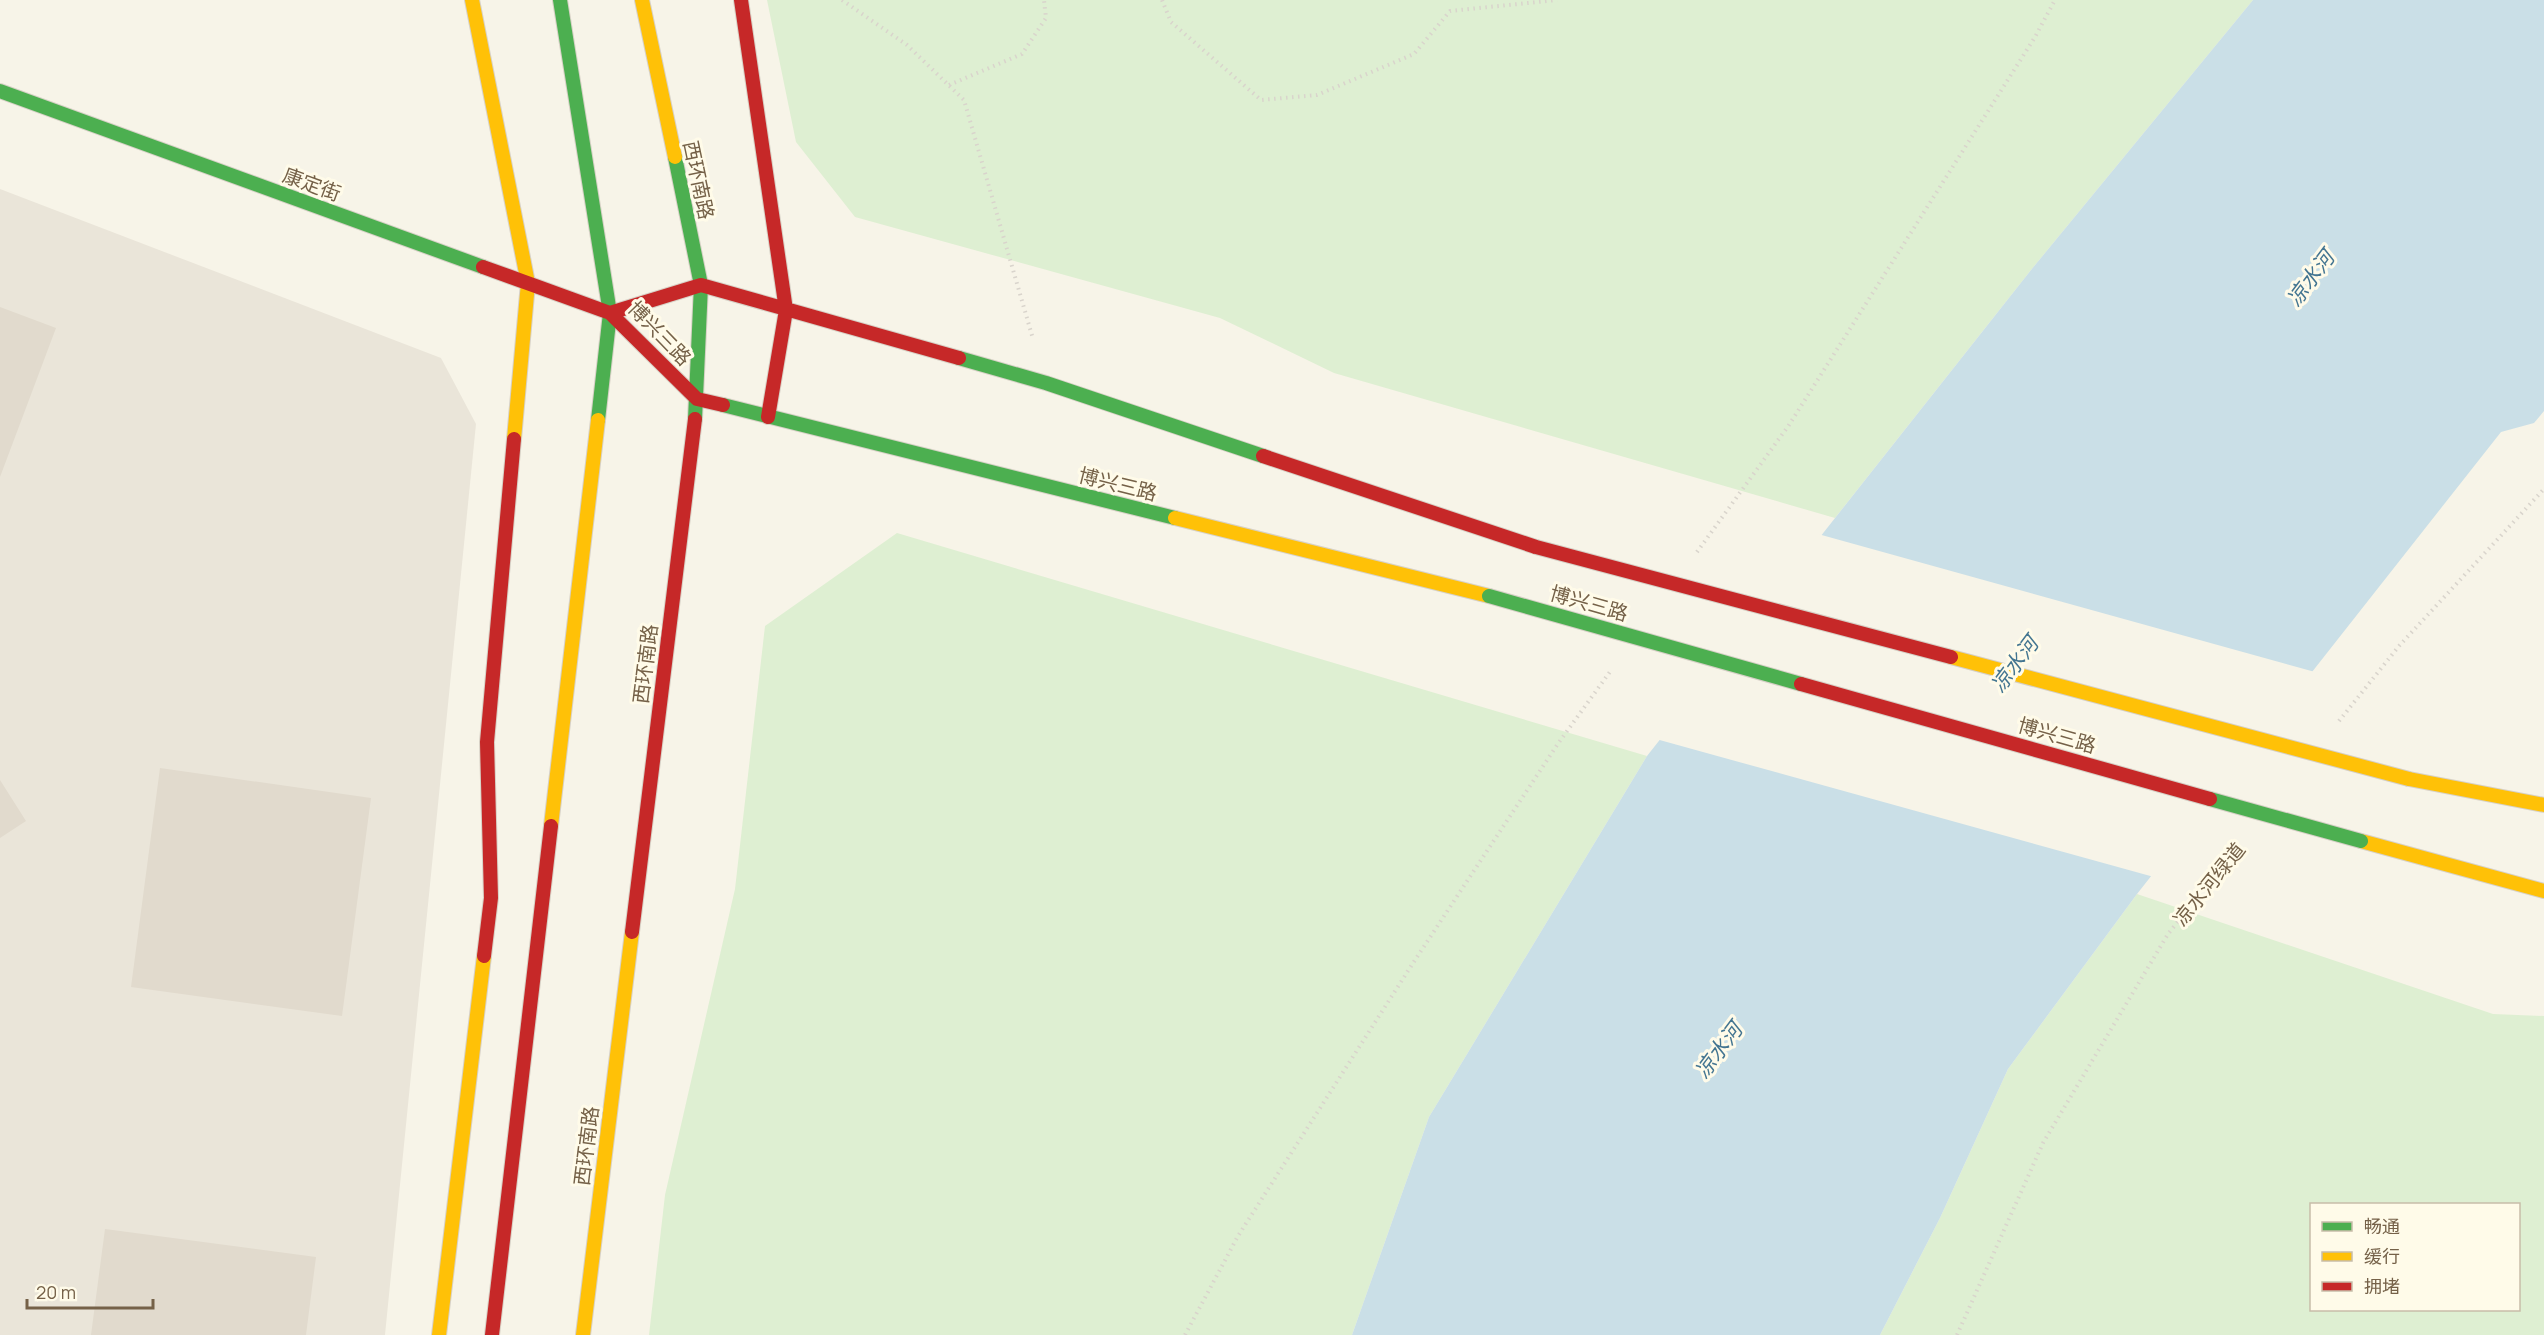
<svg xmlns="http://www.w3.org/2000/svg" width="2544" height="1335" font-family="Manrope,'Noto Sans SC',sans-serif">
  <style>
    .industrial { fill: #eae5d9 }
    .green { fill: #deefd2; fill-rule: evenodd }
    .water { fill: #cadfe7 }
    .pier { fill: #f7f4e8 }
    .building { fill: #e1dacd }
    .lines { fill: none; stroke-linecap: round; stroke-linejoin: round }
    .fast-casing { stroke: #d7d1c6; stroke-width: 16 }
    .slow-casing { stroke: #d7d1c6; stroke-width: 16 }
    .jam-casing { stroke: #d7d1c6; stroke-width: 16 }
    .path { stroke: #d9d4cc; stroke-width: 4; stroke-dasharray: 1.5 4.5; stroke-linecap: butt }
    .fast { stroke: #4caf50; stroke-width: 14 }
    .slow { stroke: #ffc107; stroke-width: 14 }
    .jam { stroke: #c62828; stroke-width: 14 }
    .fast-bridge-casing { stroke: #d5cfc5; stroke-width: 16; stroke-linecap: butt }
    .slow-bridge-casing { stroke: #d5cfc5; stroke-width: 16; stroke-linecap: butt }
    .jam-bridge-casing { stroke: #d5cfc5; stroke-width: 16; stroke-linecap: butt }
    .fast-bridge { stroke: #4caf50; stroke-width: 14 }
    .slow-bridge { stroke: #ffc107; stroke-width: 14 }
    .jam-bridge { stroke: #c62828; stroke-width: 14 }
    .labels { text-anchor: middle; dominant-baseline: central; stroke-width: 6; stroke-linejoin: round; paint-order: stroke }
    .street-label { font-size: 20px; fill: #756148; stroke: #fffbe9 }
    .water-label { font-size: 21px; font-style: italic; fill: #437591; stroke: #fffbe9 }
  </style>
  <rect width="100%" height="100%" fill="#f7f4e8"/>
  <path class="industrial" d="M0,189l441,169 35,66 -91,911h-385z"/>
  <path class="green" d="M767,0h1486l-222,270 -196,248 -501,-145 -114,-55 -365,-101 -59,-75z
    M897,533l750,223 -218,361 -77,218h-703l16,-140 70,-306 30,-263z
    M2137,894l356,120 51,2v319h-664l60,-117 68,-149zM2312,1204h206v106h-206z"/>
  <path class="water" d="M2253,0h291v411l-10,12 -33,9 -364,462 -129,175 -68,149 -60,117h-528l77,-218 218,-361 384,-486z"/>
  <path class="pier" d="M1818,534l497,138 -161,205 -498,-138z"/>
  <path class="building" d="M0,307l56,21 -56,149z
    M160,768l211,30 -29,218 -211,-29z
    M0,780l26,41 -26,17z
    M105,1229l211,28 -10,78h-215z"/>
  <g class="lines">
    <defs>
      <path id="fast" d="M560,0l50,313 -12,107
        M0,91l483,176
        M675,157l26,128 -6,134
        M959,358l87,25 217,73
        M723,405l452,113"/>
      <path id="slow" d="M472,0l56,283 -14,156
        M642,0l33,157
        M1175,518l314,78
        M2409,779l135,26
        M551,826l47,-406
        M2361,841l183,50
        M439,1335l45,-379
        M583,1335l49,-403"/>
      <path id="jam" d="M741,0l45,310 -18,107
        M483,267l127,46
        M723,405l-26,-6 -87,-86 91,-28 258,73
        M1263,456l273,91
        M632,932l63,-513
        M484,956l7,-58 -4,-156 27,-303
        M492,1335l59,-509"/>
    </defs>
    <use href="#fast" class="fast-casing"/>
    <use href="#slow" class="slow-casing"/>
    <use href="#jam" class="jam-casing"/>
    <path class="path" d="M842,0l65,45 57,55 69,239
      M1162,0l9,22 90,78 56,-5 97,-41 36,-43 107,-11
      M949,85l73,-31 24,-36 -2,-18
      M1697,552l92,-127 246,-388 20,-37
      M2339,721l60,-75 145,-157
      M1185,1335l53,-99 177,-276 142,-215 55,-76
      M1957,1335l86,-192 125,-209 71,-88"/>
    <use href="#fast" class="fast"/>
    <use href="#slow" class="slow"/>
    <use href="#jam" class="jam"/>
    <defs>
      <path id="fast-bridge" d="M1489,596l312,88
        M2210,799l151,42"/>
      <path id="slow-bridge" d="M1951,657l458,122"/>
      <path id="jam-bridge" d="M1536,547l415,110
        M1801,684l409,115"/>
    </defs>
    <use href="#fast-bridge" class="fast-bridge-casing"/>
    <use href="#slow-bridge" class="slow-bridge-casing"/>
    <use href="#jam-bridge" class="jam-bridge-casing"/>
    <use href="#fast-bridge" class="fast-bridge"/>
    <use href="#slow-bridge" class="slow-bridge"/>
    <use href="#jam-bridge" class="jam-bridge"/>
  </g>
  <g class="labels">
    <g class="street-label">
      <text transform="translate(699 180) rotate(78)">西环南路</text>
      <text transform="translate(312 184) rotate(20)">康定街</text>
      <text transform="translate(660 333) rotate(46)">博兴三路</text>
      <text transform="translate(1118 484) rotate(14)">博兴三路</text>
      <text transform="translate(1589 603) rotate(16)">博兴三路</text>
      <text transform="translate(645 664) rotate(-83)">西环南路</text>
      <text transform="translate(2057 735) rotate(16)">博兴三路</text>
      <text transform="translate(2209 884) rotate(-51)">凉水河绿道</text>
      <text transform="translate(586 1146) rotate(-83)">西环南路</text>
    </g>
    <g class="water-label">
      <text transform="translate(2310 278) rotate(-53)">凉水河</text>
      <text transform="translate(2014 664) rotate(-53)">凉水河</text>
      <text transform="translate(1718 1050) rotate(-53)">凉水河</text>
    </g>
  </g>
  <rect x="2310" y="1203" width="210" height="108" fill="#fffbe9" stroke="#c8bda9" stroke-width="1.5"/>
  <rect x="2322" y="1222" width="30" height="9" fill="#4caf50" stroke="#c8bda9" stroke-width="1.5"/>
  <text x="2364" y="1233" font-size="18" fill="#756148">畅通</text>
  <rect x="2322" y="1252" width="30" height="9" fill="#ffc107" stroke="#c8bda9" stroke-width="1.5"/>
  <text x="2364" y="1263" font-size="18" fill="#756148">缓行</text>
  <rect x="2322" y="1282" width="30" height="9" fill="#c62828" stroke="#c8bda9" stroke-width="1.5"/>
  <text x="2364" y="1293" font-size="18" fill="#756148">拥堵</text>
  <path d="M27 1299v9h126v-9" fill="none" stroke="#756148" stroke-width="3"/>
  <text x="36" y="1299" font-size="18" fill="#756148" stroke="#fffbe9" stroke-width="4.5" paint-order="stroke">20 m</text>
</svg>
